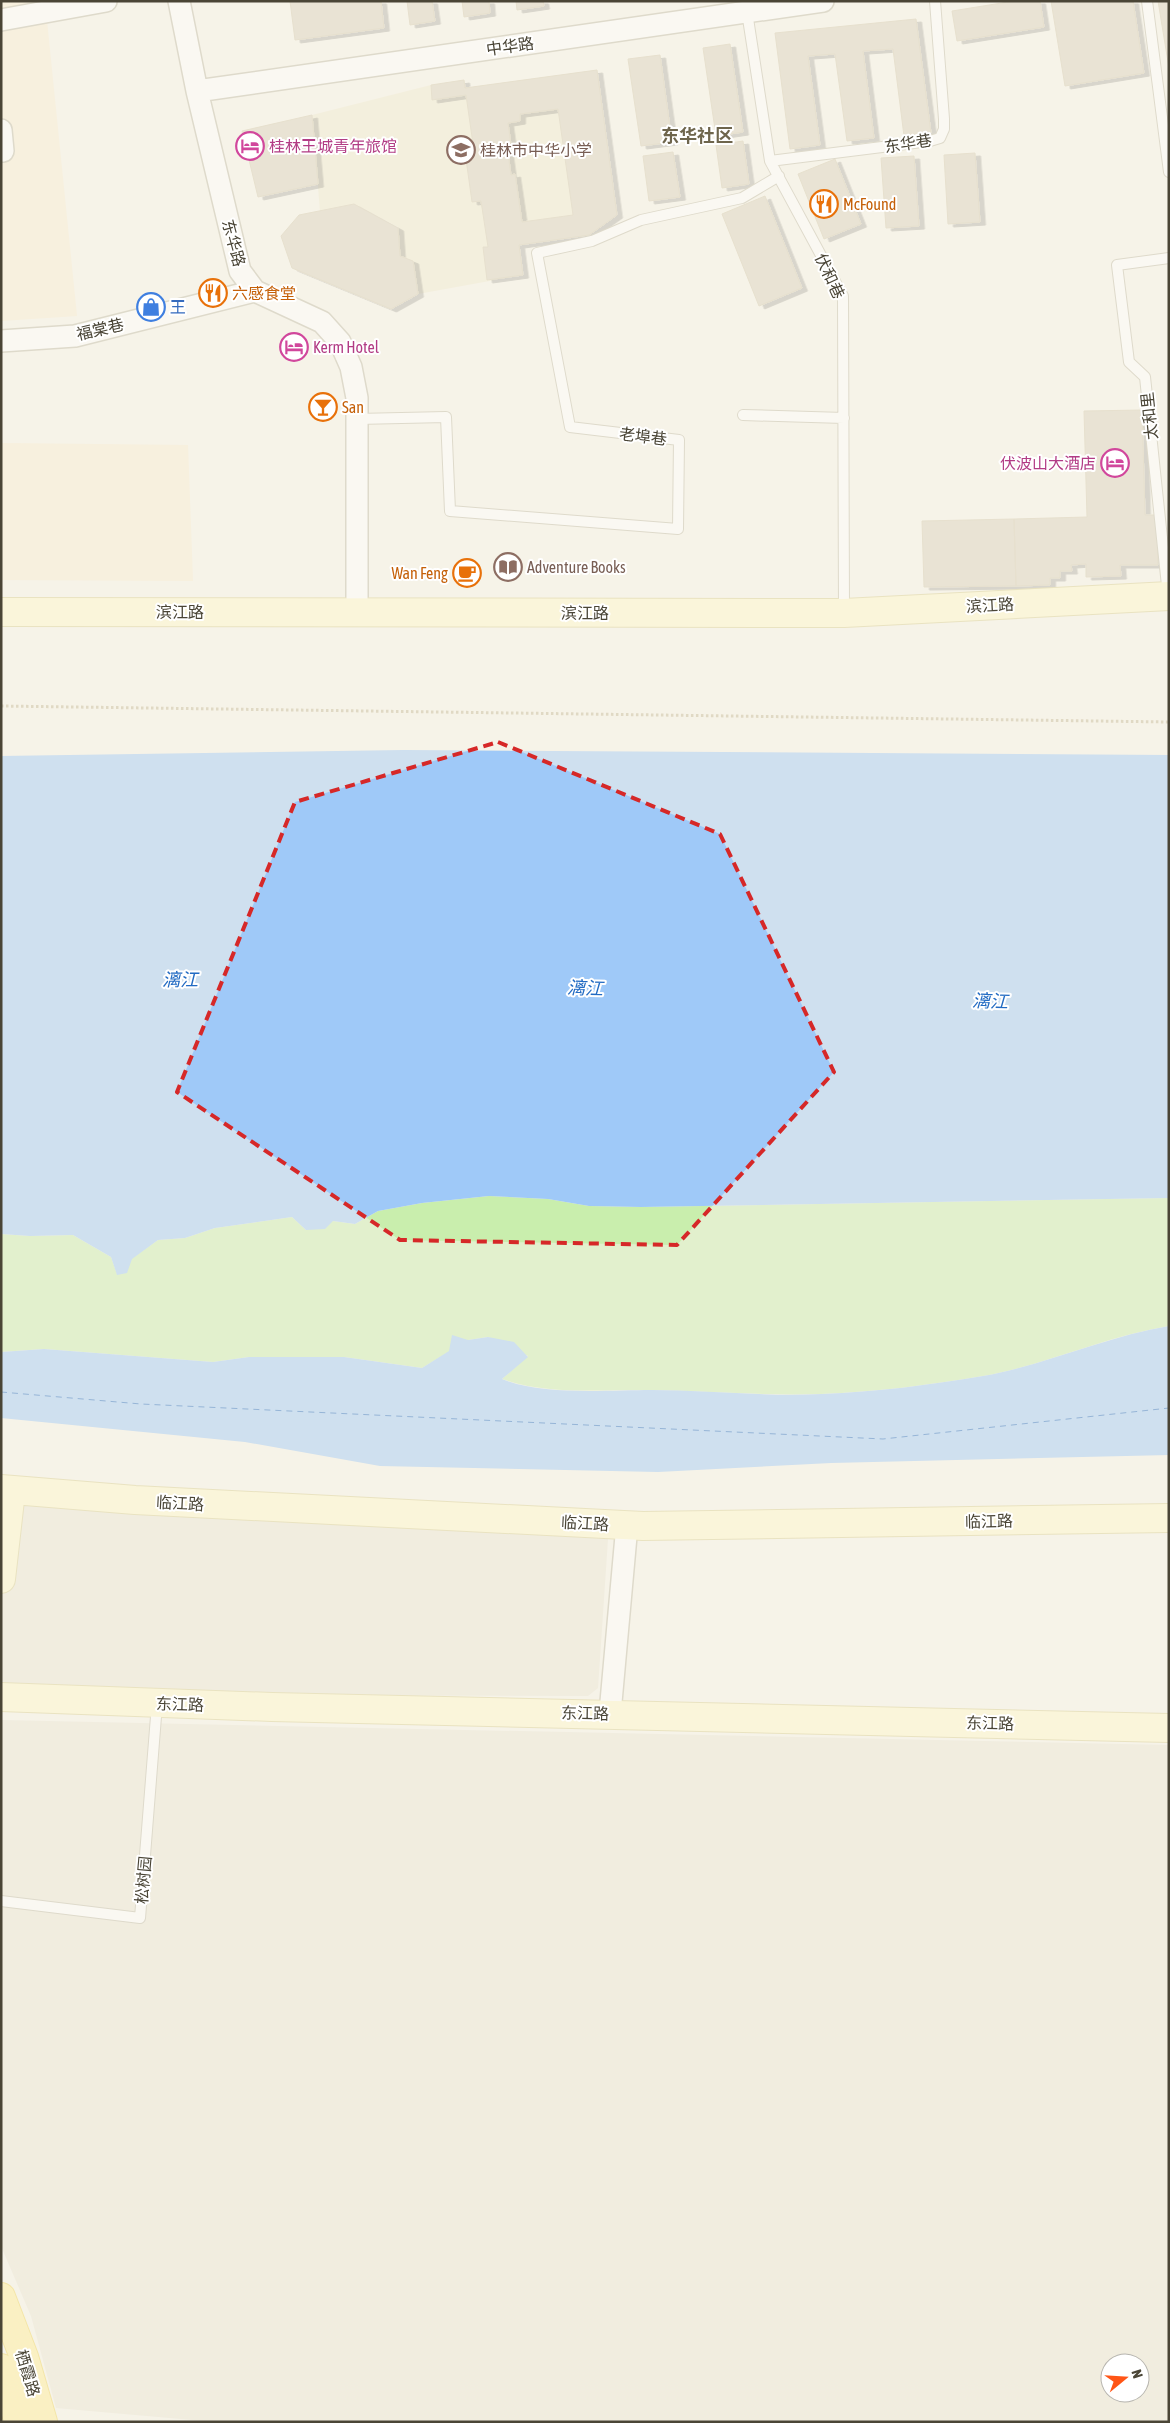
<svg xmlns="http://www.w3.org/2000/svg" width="1170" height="2423" font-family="'Asap Condensed','Noto Sans SC',sans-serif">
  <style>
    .residential { fill: #eae6d6; fill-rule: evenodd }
    .commercial { fill: #f9edd2 }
    .education { fill: #f0ebd1 }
    .green { fill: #c9eead }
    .water { fill: #9fc9f8 }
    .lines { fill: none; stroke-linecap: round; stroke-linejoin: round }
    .ferry { stroke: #226bc3; stroke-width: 1; stroke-dasharray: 6 5; stroke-linecap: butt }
    .building { fill: #d9d1bc; stroke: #d4caaf; fill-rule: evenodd; filter: url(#shadow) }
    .lane-casing { stroke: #c2bda9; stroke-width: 12 }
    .street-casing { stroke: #c2bda9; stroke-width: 24 }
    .secondary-casing { stroke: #dad093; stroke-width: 30 }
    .primary-casing { stroke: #f1d65b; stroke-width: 30 }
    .path { stroke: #c6bb99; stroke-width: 3; stroke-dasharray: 2.5 2.5; stroke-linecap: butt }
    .lane { stroke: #fff; stroke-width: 10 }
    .street { stroke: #fff; stroke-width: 21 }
    .secondary { stroke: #fff8c9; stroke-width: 28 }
    .primary { stroke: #ffee98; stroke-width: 28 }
    .marked { fill: none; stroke: #d62828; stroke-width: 4; stroke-dasharray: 10 6; stroke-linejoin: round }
    .labels { text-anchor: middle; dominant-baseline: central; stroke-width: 4; stroke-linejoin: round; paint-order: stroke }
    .street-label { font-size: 16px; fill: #4a4536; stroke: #fff }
    .hotel-label { font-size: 16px; fill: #b23c85; stroke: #fff; text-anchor: start }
    .education-label { font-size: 16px; fill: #785e54; stroke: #fff; text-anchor: start }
    .food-label { font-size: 16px; fill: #c56008; stroke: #fff; text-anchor: start }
    .shop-label { font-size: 16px; fill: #366cbe; stroke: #fff; text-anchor: start }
    .neighbourhood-label { font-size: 18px; font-weight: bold; fill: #6e654c; stroke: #fff }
    .water-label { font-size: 18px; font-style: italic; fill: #226bc3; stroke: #fff }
  </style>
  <defs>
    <filter id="shadow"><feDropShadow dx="5.5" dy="3" stdDeviation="0" flood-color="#0004"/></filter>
  </defs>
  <rect width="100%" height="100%" fill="#f6f3e8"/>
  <path class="residential" d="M1,1504l607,35 -10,149 -10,8 -413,-1 -148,-6 -26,-8z
    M1,1720l1168,25v677h-954l-159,-14 -25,-92 -30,-70zM1110,2363h30v30h-30z"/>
  <path class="commercial" d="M1,1h44l32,315 -76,5z
    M1,443l187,2 5,136 -192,-1z"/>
  <path class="education" d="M597,70l20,145 -28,20 -70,10 4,30 -105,19 -5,-33 -13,-5 -2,-29 -44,-23 -34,7 -8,-96 119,-30 33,-5 2,8z"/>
  <path class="green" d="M489,1196l59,3 41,7 52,1 528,-9v128c-63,10 -123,39 -186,50 -53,9 -108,16 -162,18 -55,2 -111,-3 -166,-4 -50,-1 -105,6 -153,-11l26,-23 -40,-19 -20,3 -46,28 -78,-11h-95l-36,5 -169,-13 -43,3v-118l29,2 43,-1 38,22 6,17 14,-15 27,-19 27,-2 30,-10 77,-11 14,13 27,-9 22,3 23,-13 44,-8z"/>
  <path class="water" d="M404,750l765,5v443l-528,9 -52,-1 -41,-7 -59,-3 -67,7 -44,8 -23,13 -22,-3 -8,8 -19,1 -14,-13 -77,11 -30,10 -27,2 -26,19 -5,14 -10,2 -6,-18 -38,-22 -43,1 -29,-2v-478z
    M1169,1326v129l-338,8 -173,9 -278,-6 -135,-24 -244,-24v-66l43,-3 169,13 36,-5h95l78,11 27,-17 3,-16 16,5 20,-3 26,5 14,15 -26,22c39,17 106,11 150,11 56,0 113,7 170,4 53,-2 108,-9 161,-18 63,-11 124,-40 186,-50z"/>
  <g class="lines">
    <path class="ferry" d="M1,1392l140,12 742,35 286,-31"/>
  </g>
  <path class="building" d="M290,1h91l3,27 -89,12z
    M407,1h25l3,20 -25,4z
    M462,1h27l1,12 -26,4z
    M516,1h27l1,5 -27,4z
    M1014,1h26l4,26 -87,14 -5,-30z
    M1051,1h82l11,72 -79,13z
    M1158,1h11v67z
    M916,19l15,114 -27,3 -11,-87 -30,2 11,87 -27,3 -12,-87 -27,2 12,89 -30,4 -15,-116z
    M730,44l13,88 -27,4 -13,-88z
    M660,55l12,87 -31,4 -13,-87z
    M597,70l20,145 -28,20 -70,10 4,30 -36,5 -4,-33h5l-7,-46 -9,1 -8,-57 9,-1 -7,-49 -34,5 -1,-15 33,-5 1,8zM558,109l15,106 -51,7 -7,-48 -4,1 -3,-22 4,-1 -4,-29 12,-2v-7z
    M312,115l6,69 -60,13 -16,-66z
    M743,141l6,43 -27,4 -6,-43z
    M673,152l7,45 -31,4 -6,-45z
    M975,153l5,69 -32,2 -4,-69z
    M914,156l5,70 -33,2 -5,-70z
    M835,159l26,65 -37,15 -26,-65z
    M765,196l37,92 -43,18 -37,-92z
    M354,204l44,24 2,28 13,5 5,33 -27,15 -99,-41 -11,-32 18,-21z
    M1142,410l3,105h12l1,50h-38l1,11 -35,1v-13l-15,1 1,6h-12v7h-10v7l-34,1 -2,-67 73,-2 -3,-106z
    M1014,519l2,67 -92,1 -2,-66z"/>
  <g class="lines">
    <defs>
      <path id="lane" d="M1147,1l22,171
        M747,12l23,149 73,135 1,316
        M770,161l160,-20 10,-3 4,-9v-10l-9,-118
        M743,415l101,3
        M357,419l89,-2 4,94 228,18 1,-89 -109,-13 -33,-174 55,-12 49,-21 101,-22 37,-22
        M1168,595l-23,-218 -16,-15 -12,-97 52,-7
        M1,1901l139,17 17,-214"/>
      <path id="street" d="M179,1l18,90 43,180 15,20 67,31 18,20 11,25 6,31v214
        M1,20l105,-19
        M197,91l626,-90
        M1,130l2,21h-2
        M1,341l74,-5 180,-45
        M610,1713l17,-188"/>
      <path id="secondary" d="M1,612l843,1 325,-17
        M1,1489l134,11 508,26 526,-8
        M1,1579l10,-88
        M1,1697l271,10 897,21"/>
      <path id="primary" d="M1,2297l23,60 19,65
        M1,2368l18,54"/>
    </defs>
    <use href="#lane" class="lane-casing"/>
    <use href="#street" class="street-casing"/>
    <use href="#secondary" class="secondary-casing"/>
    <use href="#primary" class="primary-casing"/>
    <path class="path" d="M1,706l1168,16"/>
    <use href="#lane" class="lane"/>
    <use href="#street" class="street"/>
    <use href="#secondary" class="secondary"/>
    <use href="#primary" class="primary"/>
  </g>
  <path d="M0 0H1170V2423H0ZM498,742l222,92 114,238 -157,173 -277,-5 -223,-148 118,-290z" fill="#f6f3e8" fill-opacity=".55" fill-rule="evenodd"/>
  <path class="marked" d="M498,742l222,92 114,238 -157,173 -277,-5 -223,-148 118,-290z"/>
  <defs>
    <symbol id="hotel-ring" viewBox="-11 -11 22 22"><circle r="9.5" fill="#fff" stroke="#d1479c" stroke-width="1.5"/><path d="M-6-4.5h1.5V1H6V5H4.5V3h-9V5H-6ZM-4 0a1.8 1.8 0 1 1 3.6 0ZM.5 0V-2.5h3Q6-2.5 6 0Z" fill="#d1479c"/></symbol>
    <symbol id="school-ring" viewBox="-11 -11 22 22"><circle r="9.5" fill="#fff" stroke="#8d6e63" stroke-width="1.5"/><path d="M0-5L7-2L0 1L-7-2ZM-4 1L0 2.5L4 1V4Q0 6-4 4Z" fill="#8d6e63"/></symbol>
    <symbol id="restaurant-ring" viewBox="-11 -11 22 22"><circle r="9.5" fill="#fff" stroke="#e8710a" stroke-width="1.5"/><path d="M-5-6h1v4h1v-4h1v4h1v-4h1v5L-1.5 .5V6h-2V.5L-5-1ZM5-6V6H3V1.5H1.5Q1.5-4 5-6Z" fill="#e8710a"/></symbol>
    <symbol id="shop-ring" viewBox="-11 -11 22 22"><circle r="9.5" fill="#fff" stroke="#3f7fe0" stroke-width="1.5"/><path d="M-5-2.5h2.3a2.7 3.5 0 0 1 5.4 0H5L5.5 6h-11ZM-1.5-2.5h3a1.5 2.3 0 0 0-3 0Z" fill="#3f7fe0"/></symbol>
    <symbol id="bar-ring" viewBox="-11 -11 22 22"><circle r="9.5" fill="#fff" stroke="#e8710a" stroke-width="1.5"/><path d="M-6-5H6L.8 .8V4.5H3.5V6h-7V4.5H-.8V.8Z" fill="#e8710a"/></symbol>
    <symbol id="library-ring" viewBox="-11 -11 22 22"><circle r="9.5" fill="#fff" stroke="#8d6e63" stroke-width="1.5"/><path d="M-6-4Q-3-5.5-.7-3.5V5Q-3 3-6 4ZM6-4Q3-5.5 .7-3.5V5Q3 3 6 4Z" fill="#8d6e63"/></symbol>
    <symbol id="cafe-ring" viewBox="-11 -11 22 22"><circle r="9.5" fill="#fff" stroke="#e8710a" stroke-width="1.5"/><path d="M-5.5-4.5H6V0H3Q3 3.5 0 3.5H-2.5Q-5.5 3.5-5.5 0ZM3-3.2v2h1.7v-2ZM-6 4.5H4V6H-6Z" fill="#e8710a"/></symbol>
  </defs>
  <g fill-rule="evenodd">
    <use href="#hotel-ring" x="234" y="130" width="32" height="32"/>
    <use href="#school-ring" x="445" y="134" width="32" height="32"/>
    <use href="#restaurant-ring" x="808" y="188" width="32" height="32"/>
    <use href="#restaurant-ring" x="197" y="277" width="32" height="32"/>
    <use href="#shop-ring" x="135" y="291" width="32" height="32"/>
    <use href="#hotel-ring" x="278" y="331" width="32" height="32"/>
    <use href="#bar-ring" x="307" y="391" width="32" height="32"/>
    <use href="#hotel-ring" x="1099" y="447" width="32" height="32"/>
    <use href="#library-ring" x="492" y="551" width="32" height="32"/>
    <use href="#cafe-ring" x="451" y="557" width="32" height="32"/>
  </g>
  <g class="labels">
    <g class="street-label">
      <text transform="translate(510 46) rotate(-8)">中华路</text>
      <text transform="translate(908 143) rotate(-9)">东华巷</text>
      <text transform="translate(234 243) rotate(75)">东华路</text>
      <text transform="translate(830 276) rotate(65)">伏和巷</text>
      <text transform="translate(100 329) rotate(-13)">福棠巷</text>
      <text transform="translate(1149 416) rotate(-96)">太和里</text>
      <text transform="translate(643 436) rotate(7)">老埠巷</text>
      <text transform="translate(990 605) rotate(-3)">滨江路</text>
      <text x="180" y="612">滨江路</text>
      <text x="585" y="613">滨江路</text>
      <text transform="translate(180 1503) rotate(3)">临江路</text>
      <text transform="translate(989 1521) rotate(-1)">临江路</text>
      <text transform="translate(585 1523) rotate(3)">临江路</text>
      <text transform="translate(180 1704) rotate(2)">东江路</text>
      <text transform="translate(585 1713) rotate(1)">东江路</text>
      <text transform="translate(990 1723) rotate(1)">东江路</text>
      <text transform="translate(143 1880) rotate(-85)">松树园</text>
      <text transform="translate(28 2373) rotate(73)">栖霞路</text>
    </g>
    <g class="hotel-label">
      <text x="269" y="146">桂林王城青年旅馆</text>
      <text x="313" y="347">Kerm Hotel</text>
      <text x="1096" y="463" text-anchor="end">伏波山大酒店</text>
    </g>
    <g class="education-label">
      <text x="480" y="150">桂林市中华小学</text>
      <text x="527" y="567">Adventure Books</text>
    </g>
    <g class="food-label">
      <text x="843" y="204">McFound</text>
      <text x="232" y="293">六感食堂</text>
      <text x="342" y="407">San</text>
      <text x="448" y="573" text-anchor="end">Wan Feng</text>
    </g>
    <g class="shop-label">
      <text x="170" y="307">王</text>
    </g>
    <g class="neighbourhood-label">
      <text x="697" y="135">东华社区</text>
    </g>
    <g class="water-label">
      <text x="180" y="979">漓江</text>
      <text transform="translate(585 988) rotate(2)">漓江</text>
      <text transform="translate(990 1001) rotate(2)">漓江</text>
    </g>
  </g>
  <rect width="1170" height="2423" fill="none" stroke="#4a4536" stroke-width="5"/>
  <g transform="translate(1125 2378) rotate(72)"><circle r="24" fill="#ffffff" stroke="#b7b5af"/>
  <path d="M0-4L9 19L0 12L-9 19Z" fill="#ff5516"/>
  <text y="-8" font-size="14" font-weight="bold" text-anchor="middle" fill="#4a4536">N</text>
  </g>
</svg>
